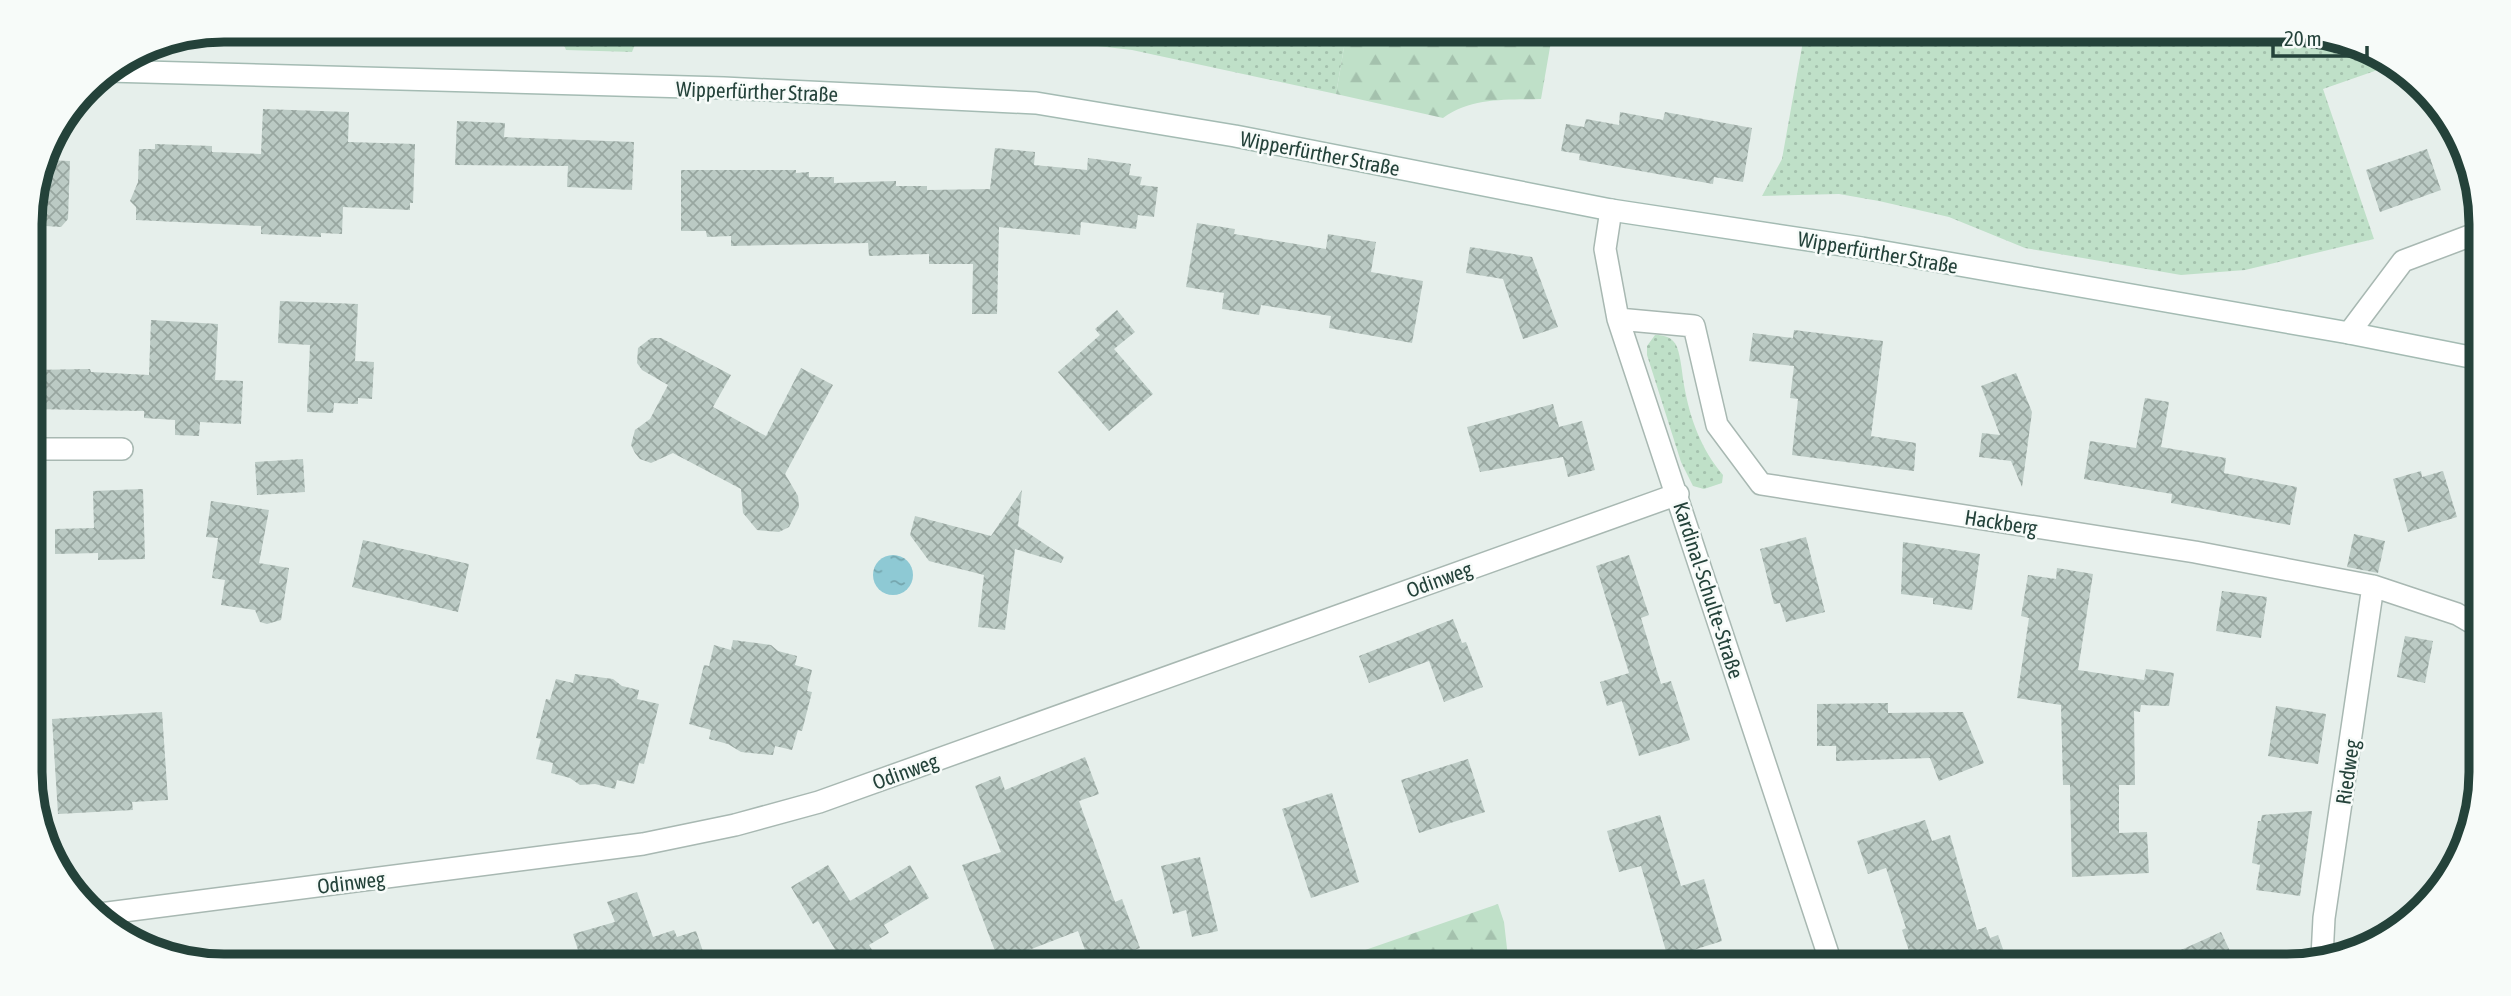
<svg xmlns="http://www.w3.org/2000/svg" width="2511" height="996" font-family="'Asap Condensed',sans-serif">
  <style>
    .grass { fill: url(#grass-dots) }
    .forest { fill: url(#forest-firs) }
    .water { fill: url(#water-ripples) }
    .building { fill: url(#building-cross-hatch) }
    .lines { fill: none; stroke-linecap: round; stroke-linejoin: round }
    .street-casing { stroke: #a8b8b2; stroke-width: 24 }
    .secondary-casing { stroke: #a4bbb3; stroke-width: 24 }
    .street { stroke: #fff; stroke-width: 21 }
    .secondary { stroke: #fff; stroke-width: 21 }
    .labels { text-anchor: middle; dominant-baseline: central; stroke-width: 5; stroke-linejoin: round; paint-order: stroke }
    .street-label { font-size: 21px; fill: #24423a; stroke: #f7fbf9 }
    .rim { fill: none; stroke: #24423a; stroke-width: 9 }
  </style>
  <defs>
    <pattern id="grass-dots" width="8" height="8" patternUnits="userSpaceOnUse" patternTransform="scale(1.75)"><rect width="8" height="8" fill="#bfe0c8"/><path d="M2 2h.1M6 6h.1" fill="none" stroke="#a4c1ad" stroke-width="1.8" stroke-linecap="round"/></pattern>
    <pattern id="forest-firs" width="22" height="20" patternUnits="userSpaceOnUse" patternTransform="scale(1.75)"><rect width="22" height="20" fill="#bfe0c8"/><path d="M5 1l3.5 6h-7zM16 11l3.5 6h-7z" fill="#a4c1ad"/></pattern>
    <pattern id="water-ripples" width="26" height="14" patternUnits="userSpaceOnUse" patternTransform="scale(1.75)"><rect width="26" height="14" fill="#8ec9d4"/><path d="M2 4q2-2 4 0t4 0M15 11q2-2 4 0t4 0" fill="none" stroke="#74a5ad"/></pattern>
    <pattern id="building-cross-hatch" width="8" height="8" patternUnits="userSpaceOnUse" patternTransform="scale(1.75)"><rect width="8" height="8" fill="#bbcac4"/><path d="M0 0l8 8M0 8l8-8" fill="none" stroke="#98a6a0"/></pattern>
  </defs>
  <rect width="100%" height="100%" fill="#e6efeb"/>
  <path class="grass" d="M573,30h34l29,12 -4,10 -66,-2 -4,-10z
    M663,30h684l-11,64 -204,-44 -171,-20 -185,6z
    M1805,30h482l63,10 39,26 -66,23 51,150 -129,31 -64,5 -156,-27 -76,-31 -70,-16 -40,-7 -77,2 20,-37z
    M1655,335c9,0 18,2 22,12 4,11 5,26 7,38 6,34 17,64 39,90l-1,8 -18,6 -11,-3 -12,-24 -34,-107v-9z"/>
  <path class="forest" d="M1347,30h206l-12,69c-35,1 -69,-2 -98,19l-107,-24z
    M1498,904l6,18 5,44h-190z"/>
  <path class="water" d="M873 575a20 20 0 1 1 40 0a20 20 0 1 1-40 0Z"/>
  <path class="building" d="M263,109l86,3 -1,30 67,2 -2,59h-3v7l-67,-3 -1,27 -21,-1v4l-60,-3v-8l-125,-6v-13l-6,-6 8,-19 1,-33h16v-5l57,2v6l49,2z
    M1620,112l43,8 2,-8 87,16 -9,54 -29,-5 -1,7 -134,-24 1,-6 -19,-3 5,-27 18,3 2,-8 33,6z
    M457,121l48,2 -1,14 130,5 -2,48 -65,-3 1,-21 -113,-1z
    M995,148l40,4 -1,13 53,5 1,-12 43,6 -2,11 13,2 -2,8 18,2 -4,30 -16,-2 -2,14 -55,-7 -1,13 -81,-8 -2,87h-25l1,-50h-44v-10l-60,2 -1,-13 -137,3v-10l-24,1 -1,-6h-25v-61h115v3l13,-1v5h25v6l62,-2v5h31v4l63,-1z
    M2427,149l14,41 -61,22 -14,-42z
    M44,160l26,1 -2,58 -7,8 -31,-2v-14z
    M1197,223l38,6 -1,5 92,15 2,-15 48,8 -5,30 52,9 -11,62 -83,-15 2,-12 -70,-11 -2,10 -37,-6 2,-16 -38,-6z
    M1470,247l62,10 26,70 -35,12 -20,-60 -37,-6z
    M280,301l78,3 -3,57 19,1 -2,37 -14,-1v6l-24,-1 -1,10 -26,-1 3,-67 -32,-2z
    M1117,310l18,22 -21,17 39,45 -44,37 -51,-59 42,-37 -5,-6z
    M151,320l67,4 -3,56 28,1 -2,43 -41,-2 -1,14 -24,-1v-15l-31,-2v-7l-113,-2v-39l59,-1 1,3 58,3z
    M1794,330l89,11 -12,95 45,7 -2,28 -122,-16 6,-56 -8,-1 4,-32 -45,-5 4,-28 40,5z
    M651,338h10l70,37 -18,32 53,29 35,-68 32,17 -48,89 13,22 1,11 -10,20 -10,5 -22,-2 -14,-17 -2,-24 -68,-36 -22,10 -11,-4 -5,-6 -4,-8 4,-15 15,-11 18,-34 -26,-15 -5,-7 1,-15z
    M2016,373l16,39 -10,75 -11,-26 -32,-4 3,-24 18,2 -19,-49z
    M2145,398l24,4 -8,45 65,11 -2,15 73,14 -7,38 -119,-22 1,-9 -88,-15 6,-38 46,7z
    M1553,404l6,23 23,-6 13,49 -27,7 -5,-20 -83,15 -13,-45z
    M303,459l2,33 -48,3 -2,-33z
    M2421,471l1,6 21,-6 14,46 -49,15 -15,-53z
    M143,489l2,70 -47,1v-7l-43,1v-25l39,-1 -1,-37z
    M1022,490l-4,36 46,31 -3,6 -46,-14 -10,81 -27,-3 6,-52 -55,-14 -19,-26 5,-19 76,20z
    M211,501l58,9 -10,53 30,5 -8,52 -14,4 -7,-2 -5,-12 -34,-5 4,-25 -13,-2 6,-40 -12,-1z
    M2354,534l31,7 -7,32 -31,-6z
    M1806,537l19,75 -39,10 -6,-19 -6,1 -14,-55z
    M363,540l106,24 -11,48 -106,-25z
    M1903,542l77,12 -8,56 -39,-6v-6l-32,-4z
    M1629,555l20,60 -8,3 20,66 10,-3 19,59 -51,16 -17,-55 -15,5 -7,-24 29,-9 -33,-107z
    M2057,568l36,6 -15,96 66,10 2,-11 28,4 -5,33 -28,-1 -1,7 -6,-1 1,74h-16v48l28,-1 2,41 -77,4 -2,-92h-7l-2,-80 -44,-7 12,-80 -8,-2 7,-41 28,4z
    M2222,591l45,6 -6,41 -45,-7z
    M1453,619l9,24 4,-1 17,45 -39,15 -15,-41 -60,22 -10,-27z
    M2405,636l28,5 -8,42 -28,-6z
    M733,640l38,5 7,6 19,5 -2,9 17,5 -5,21 5,1 -10,39 -4,-1 -6,20 -17,-4 -2,9 -32,-3 -13,-8 -19,-5 2,-9 -22,-6 15,-59 5,1 5,-21 17,5z
    M575,674l38,5 9,7 17,4 -2,9 22,5 -15,60 -5,-1 -5,21 -17,-4 -2,9 -20,-5 -15,1 -10,-7 -19,-5 2,-10 -17,-4 5,-20 -5,-1 10,-39 4,1 6,-21 17,4z
    M1888,703v10l75,-1 21,51 -45,18 -9,-23 -94,3v-15h-19v-42z
    M2276,706l50,8 -8,50 -50,-8z
    M162,712l6,88 -36,2 1,8 -75,4 -6,-95z
    M1085,757l14,37 -20,7 36,101 7,-3 18,49 -17,6 3,6 -16,6h-19l-13,-35 -62,24 -3,-5 -16,6 -35,-91 39,-13 -26,-66 25,-10 5,14z
    M1468,759l17,53 -66,21 -18,-53z
    M1332,793l27,89 -48,16 -29,-89z
    M2312,811l-12,85 -44,-6 4,-25 -8,-2 6,-42h3l1,-6z
    M1660,815l21,71 23,-7 18,62 -54,17 -27,-92 -22,6 -12,-41z
    M1925,820l7,21 18,-6 27,95 9,-3 4,11 8,-3 11,31h-75l-3,-9 -18,6 -11,-33 4,-2 -20,-60 -18,6 -11,-33z
    M1200,857l18,74 -26,6 -6,-27 -13,4 -12,-48z
    M828,865l22,36 60,-36 19,33 -45,27 5,8 -20,12 13,21h-37l-27,-45 -5,3 -22,-37z
    M637,892l16,45 21,-7 3,7 19,-6 12,35h-55l-5,-16 -65,16 -10,-32 42,-12 -8,-20z
    M2221,932l16,34h-92z"/>
  <g class="lines">
    <defs>
      <path id="street" d="M1611,210l-6,39 13,70 214,647
        M1618,319l76,7 23,99 44,59 434,68 178,34 84,28 24,14
        M2349,333l54,-72 77,-29
        M31,449h91
        M100,914l543,-70 92,-19 84,-23 859,-308
        M2322,957l2,-39 49,-332"/>
      <path id="secondary" d="M108,71l616,17 312,15 199,33 376,74 251,38 487,85 131,26"/>
    </defs>
    <use href="#street" class="street-casing"/>
    <use href="#secondary" class="secondary-casing"/>
    <use href="#street" class="street"/>
    <use href="#secondary" class="secondary"/>
  </g>
  <g class="labels">
    <g class="street-label">
      <text transform="translate(757 91) rotate(2)">Wipperfürther Straße</text>
      <text transform="translate(1320 153) rotate(11)">Wipperfürther Straße</text>
      <text transform="translate(1878 252) rotate(10)">Wipperfürther Straße</text>
      <text transform="translate(2001 522) rotate(9)">Hackberg</text>
      <text transform="translate(1439 579) rotate(-20)">Odinweg</text>
      <text transform="translate(1709 590) rotate(72)">Kardinal-Schulte-Straße</text>
      <text transform="translate(905 771) rotate(-20)">Odinweg</text>
      <text transform="translate(2347 772) rotate(-82)">Riedweg</text>
      <text transform="translate(351 882) rotate(-7)">Odinweg</text>
    </g>
  </g>
  <path d="M0 0H2511V996H0ZM224 42H2287A182 182 0 0 1 2469 224V772A182 182 0 0 1 2287 954H224A182 182 0 0 1 42 772V224A182 182 0 0 1 224 42Z" fill="#f7fbf9" fill-rule="evenodd"/>
  <path class="rim" d="M224 42H2287A182 182 0 0 1 2469 224V772A182 182 0 0 1 2287 954H224A182 182 0 0 1 42 772V224A182 182 0 0 1 224 42Z"/>
  <path d="M2273 46v10h94v-10" fill="none" stroke="#24423a" stroke-width="3.5"/>
  <text x="2284" y="46" font-size="21" fill="#24423a" stroke="#f7fbf9" stroke-width="5" paint-order="stroke">20 m</text>
</svg>
